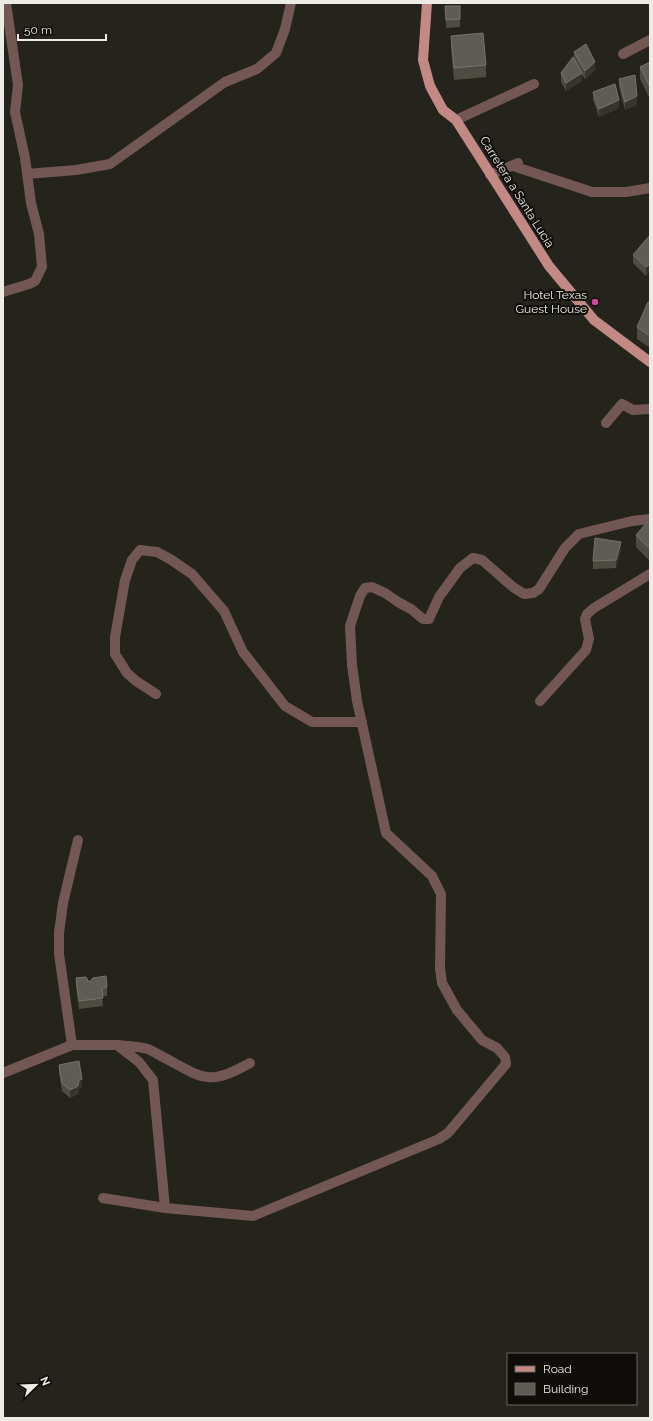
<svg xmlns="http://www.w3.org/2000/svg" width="653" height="1421" font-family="Raleway,sans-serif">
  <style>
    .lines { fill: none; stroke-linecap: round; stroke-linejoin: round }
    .minor { stroke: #735755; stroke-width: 10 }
    .major { stroke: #c28985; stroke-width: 10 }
    .wall { fill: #4d4b42 }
    .shaded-wall { fill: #36342c }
    .building { fill: #5e5c54; stroke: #75736b }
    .hotel-dot { fill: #d1479c; stroke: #0e0d09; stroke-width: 1.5 }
    .labels { text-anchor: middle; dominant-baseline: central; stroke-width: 4; stroke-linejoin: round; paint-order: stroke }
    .street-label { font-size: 12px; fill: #edebe6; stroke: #0e0d09 }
    .poi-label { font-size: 12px; fill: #edebe6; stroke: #0e0d09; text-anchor: end }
  </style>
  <rect width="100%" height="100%" fill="#25241c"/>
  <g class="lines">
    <path class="minor" d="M623,54l27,-14
      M456,120l78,-36
      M513,166l79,26h34l24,-4
      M27,174l49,-4 34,-6 115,-82 32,-13 19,-16 9,-24 6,-26
      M490,175l28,-12
      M3,292l26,-8 6,-3 7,-14 -3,-33 -8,-31 -6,-45 -10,-46 3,-27 -12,-82
      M606,423l16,-19 11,6 17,-1
      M156,694l-20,-13 -9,-8 -12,-19v-17l10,-57 7,-20 8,-10 17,2 13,7 22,15 32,37 19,41 42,54 27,16h50
      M540,701l46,-51 3,-11 -4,-20 2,-5 7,-6 56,-34
      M72,1045l-13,-91v-21l4,-30 15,-63
      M117,1045c10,1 21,1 31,4 6,3 13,7 19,10 38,21 43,26 83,4
      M3,1073l69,-28h45l22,17 14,18 12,128
      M103,1198l62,10 88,8 186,-77 9,-6 58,-69 -1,-7 -8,-9 -15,-8 -25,-30 -15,-27 -2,-15 1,-74 -9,-18 -46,-43 -29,-132 -5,-36 -2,-39 10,-30 5,-8 7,-1 13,6 13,9 13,7 12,10h6l10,-22 21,-29 13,-10 9,2 31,27 11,7 9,-1 6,-4 26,-41 14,-14 53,-13 18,-2"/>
    <path class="major" d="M427,3l-4,57 7,26 13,24 13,10 93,146 45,54 56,42"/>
  </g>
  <path class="wall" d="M445,6h15v21l-14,1z
    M451,36l35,29v12l-32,3 -3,-32z
    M574,52l21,18 -10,9 -3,-4v6l-16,10 -5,-9v-9l13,-15z
    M650,62v37l-10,-20v-12z
    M619,79l18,26 -12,5 -6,-23z
    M593,92l26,16 -20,9 -6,-17z
    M650,235l-4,41 -13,-13v-8z
    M650,303v45l-13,-9v-12z
    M650,519v42l-14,-14v-12z
    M621,550l-5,18 -23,1v-8z
    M76,978l31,9v9h-5l1,10 -24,3 -3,-22z
    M59,1065l23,22 -3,1 -1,6 -8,4 -8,-7 -3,-18z"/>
  <path class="shaded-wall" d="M595,62v8l-10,9v-8z
    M582,73v8l-16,10v-8z
    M637,96v9l-12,5v-8z
    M619,100v8l-20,9v-8z
    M650,264v8l-4,4v-9z
    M621,542v8l-5,18v-8z
    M82,1079v8l-3,1 -1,6 -8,4v-8l9,-10z"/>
  <path class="building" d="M445,6h15v13l-14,1z
    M483,33l3,32 -32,3 -3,-32z
    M586,44l9,18 -10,9 -11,-19z
    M573,57l9,16 -16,10 -5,-10z
    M650,62v25l-10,-20z
    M635,75l2,21 -12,6 -6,-23z
    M615,84l4,16 -20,9 -6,-17z
    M650,235v29l-4,3 -13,-12z
    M648,302l2,1v33l-13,-9z
    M650,519v30l-14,-14z
    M595,538l26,4 -5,18 -23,1z
    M106,976l1,11 -5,1 1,10 -24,3 -3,-23 10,-1 3,5 4,-4z
    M79,1061l3,18 -3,1 -1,6 -8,4 -8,-7 -3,-18z"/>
  <circle class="hotel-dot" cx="595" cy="302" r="4"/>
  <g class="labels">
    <g class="street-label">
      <text transform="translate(517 192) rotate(58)">Carretera a Santa Lucía</text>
    </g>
    <g class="poi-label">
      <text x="587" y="295">Hotel Texas<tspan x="587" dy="14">Guest House</tspan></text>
    </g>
  </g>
  <rect width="653" height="1421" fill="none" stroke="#edebe6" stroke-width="8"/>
  <rect x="507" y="1353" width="130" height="52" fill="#0e0d09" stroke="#676661"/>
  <rect x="515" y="1366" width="20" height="6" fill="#c28985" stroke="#676661"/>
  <text x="543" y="1373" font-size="12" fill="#edebe6">Road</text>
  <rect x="515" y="1383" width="20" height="12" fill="#5e5c54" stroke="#676661"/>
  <text x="543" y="1393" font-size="12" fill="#edebe6">Building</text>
  <g transform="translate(36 1385) rotate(67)" stroke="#0e0d09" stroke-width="3" paint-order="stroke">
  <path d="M0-3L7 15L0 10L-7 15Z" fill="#edebe6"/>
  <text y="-6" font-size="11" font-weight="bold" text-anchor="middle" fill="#edebe6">N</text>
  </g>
  <path d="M18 34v6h88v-6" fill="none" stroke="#edebe6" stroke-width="2"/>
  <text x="24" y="34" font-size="12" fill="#edebe6" stroke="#0e0d09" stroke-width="3" paint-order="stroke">50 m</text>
</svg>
